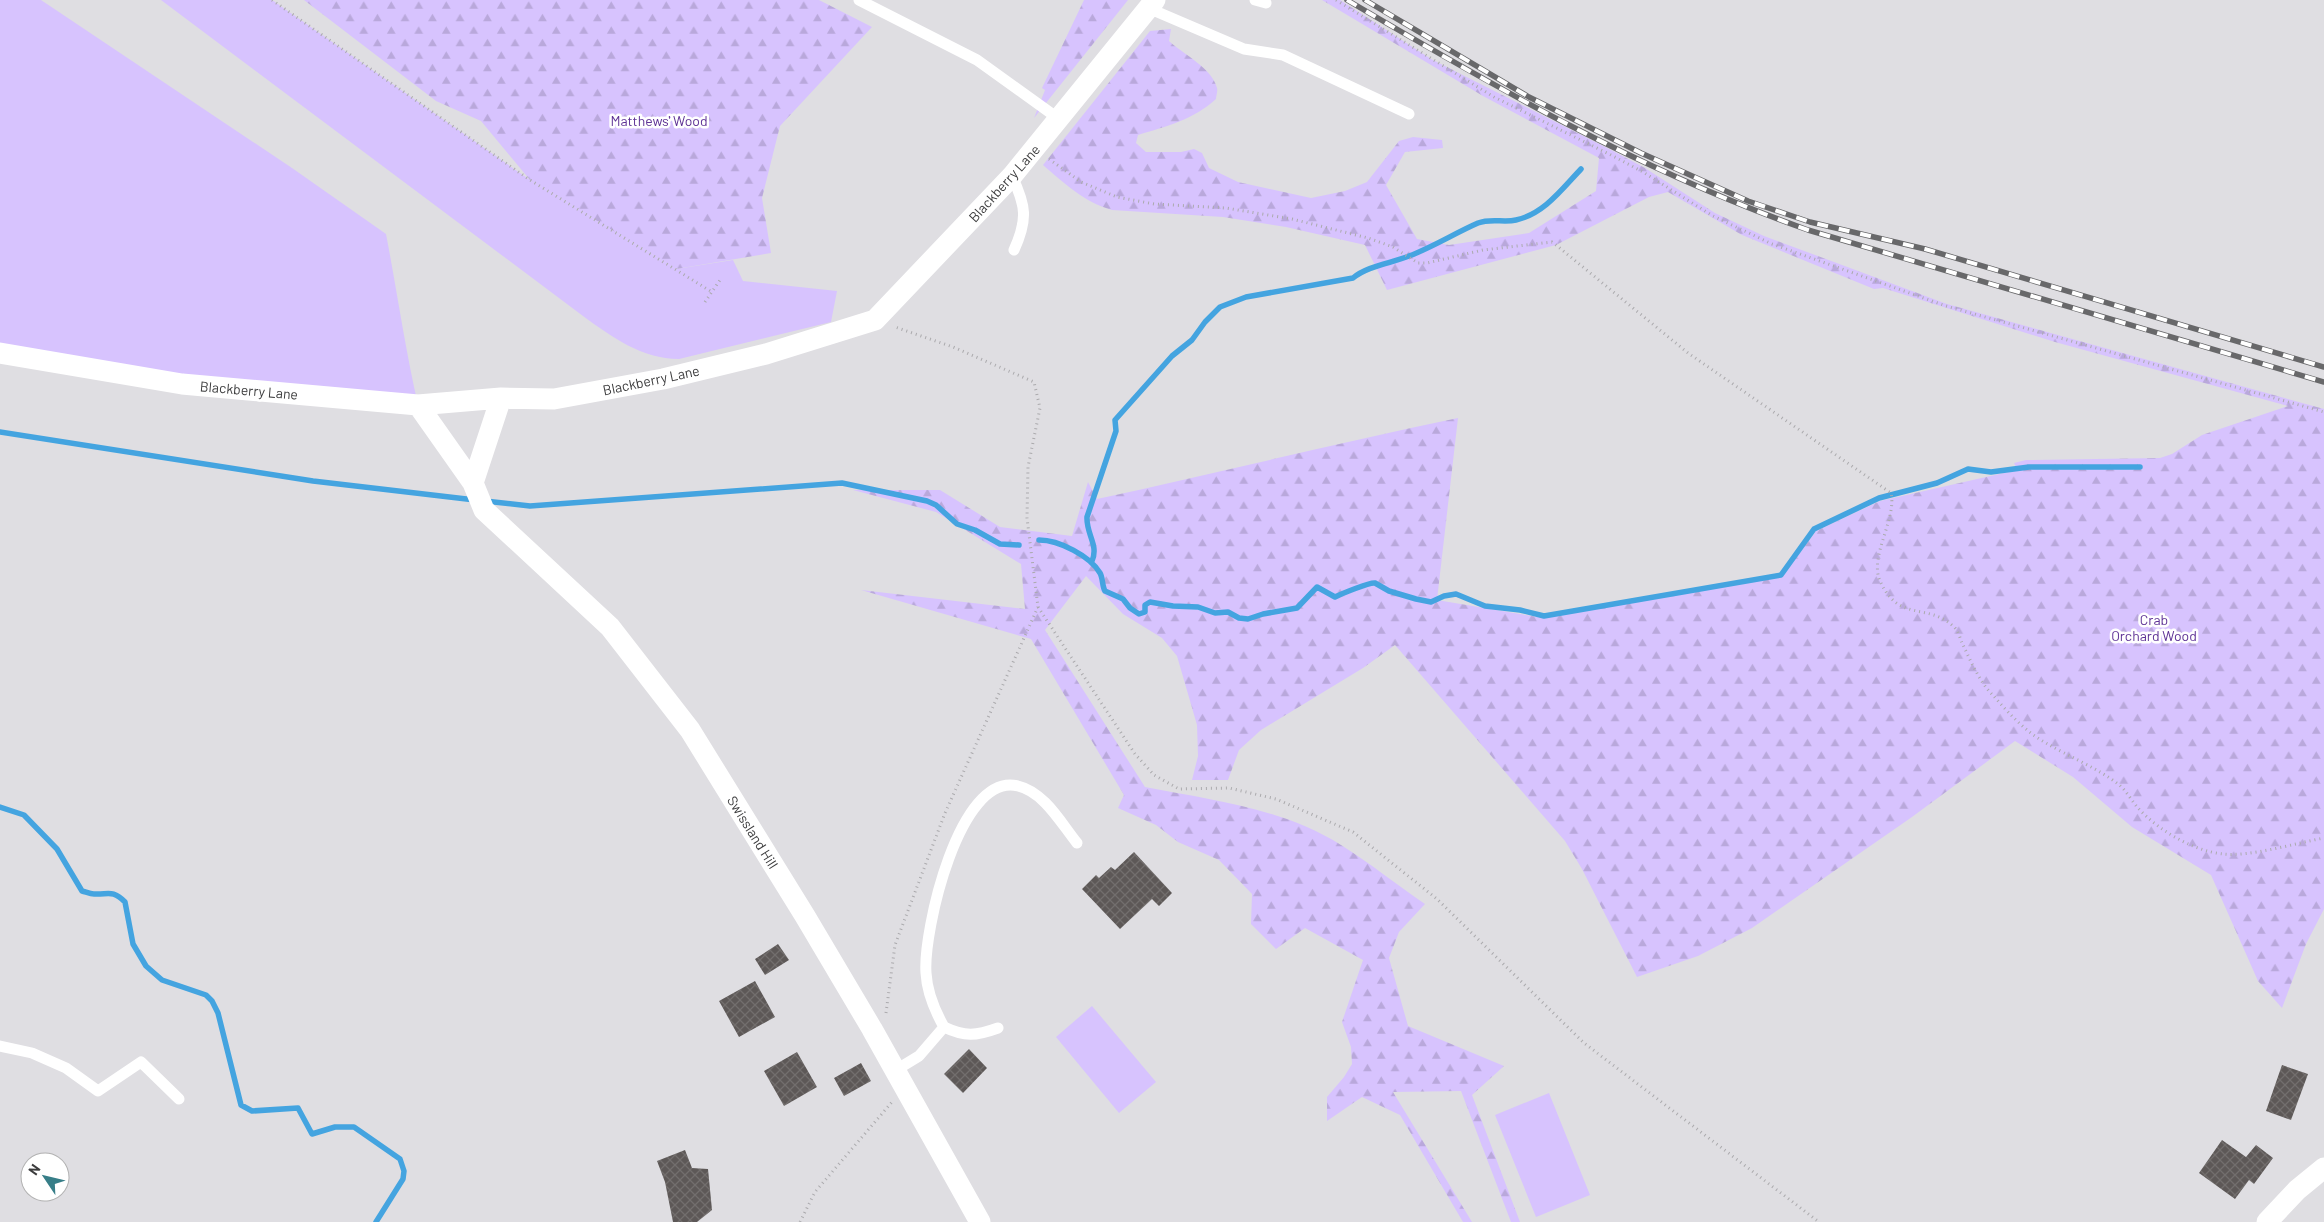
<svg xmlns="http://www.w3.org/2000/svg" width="2324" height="1222" font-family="Barlow,sans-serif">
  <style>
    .green { fill: #d7c3fe }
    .forest { fill: url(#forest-firs) }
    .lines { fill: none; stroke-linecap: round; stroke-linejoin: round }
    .stream { stroke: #44a4e0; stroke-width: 5.5 }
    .building { fill: url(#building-cross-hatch) }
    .path { stroke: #abaaad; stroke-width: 3; stroke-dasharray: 1 4; stroke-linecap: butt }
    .service { stroke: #fff; stroke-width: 11 }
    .minor { stroke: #fff; stroke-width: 21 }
    .rail-casing { stroke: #68686a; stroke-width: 5.5 }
    .rail { stroke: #fff; stroke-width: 4; stroke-dasharray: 11; stroke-linecap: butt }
    .labels { text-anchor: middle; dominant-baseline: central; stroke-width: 5; stroke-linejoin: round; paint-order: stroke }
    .park-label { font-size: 14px; fill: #5e3295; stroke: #fff }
    .street-label { font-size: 14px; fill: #3c3c3d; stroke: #fff }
  </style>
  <defs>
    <pattern id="forest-firs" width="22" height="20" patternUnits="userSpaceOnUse" patternTransform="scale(1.25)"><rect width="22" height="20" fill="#d7c3fe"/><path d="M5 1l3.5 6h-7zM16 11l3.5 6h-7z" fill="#b9a8db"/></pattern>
    <pattern id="building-cross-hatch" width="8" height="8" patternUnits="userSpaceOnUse" patternTransform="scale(1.25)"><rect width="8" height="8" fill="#5d5857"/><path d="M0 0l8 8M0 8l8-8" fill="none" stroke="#726e6d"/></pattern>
  </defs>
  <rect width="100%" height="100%" fill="#dfdee2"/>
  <path class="green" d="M0,0h41l251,168 94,66c11,57 19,114 32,171l-418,-52z
    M161,0h111l258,180 146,89 57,-9 10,21 94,10 -6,31 -152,37c-37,0 -67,-22 -96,-43z
    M1092,1006l64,76 -37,31 -63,-76z
    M1549,1093l41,102 -54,22 -41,-102z"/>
  <path class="forest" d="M304,0h515l53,27 -92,99 -18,72 9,55 -95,16 -146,-89 -49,-59 -45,-20z
    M1084,0h44l-94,118 11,-28 -3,-2z
    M1322,0h18l91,59 182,92 32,17 70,45 49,23 183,68 377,105v500l-18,35 -24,64 -24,-27 -47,-106 -79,-48 -59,-50 -58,-36 -103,76 -160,111 -54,28 -61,21 -55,-108 -17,-28 -170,-196 -32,23 -102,62 -22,20 -11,30h-36l6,-24 -1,-31 -20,-69 -15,-18 -39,-24 -37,-38 -41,54 100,157c67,13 137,21 196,58 29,18 56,40 84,59l-26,28 -10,26 19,68 96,40 -32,29 48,127h-9l-50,-131 -68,1 79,130h-9l-63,-107 -38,-18 -35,24v-24l17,-20 8,-13 -1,-17 -9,-25 21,-62 -58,-32 -29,21 -25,-25 1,-30 -33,-34 -41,-18 -22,-17 -38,-17 6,-13 -93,-156 -170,-49 164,19 -4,-45 -85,-52 -83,-22h87l60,37 72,9 16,-54 9,17c121,-26 240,-56 361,-81l-21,182 107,18 238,-41 34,-46 64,-30 137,-31 -3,-7 12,-3 134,-2 12,-4 30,-19 86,-29 -233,-64 -172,-54 -9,1 -132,-54 -74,-43 -19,5 -93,48 -169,45 -22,-45 -79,-18 -63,-10 -111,-7c-28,-8 -48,-27 -69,-45l107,-134 21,-2 -2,12c14,13 43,27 48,47 1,3 -1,8 -1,11 -23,21 -49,27 -78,36l-2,8 10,9h35l13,-3 8,4 7,15 29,14 73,16 34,-7 22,-9 32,-41 14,-4 29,3 1,8 -38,4 -19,33 31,54 32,6 80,-12 67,-42 3,-33 -116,-62z"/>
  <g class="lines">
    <path class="stream" d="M0,432l313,49 162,19
      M485,501l45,5 312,-23 85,18 9,4 21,19 18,6 25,14 19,1
      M1039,540c20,0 51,16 61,33 3,5 2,13 5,18l18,8 7,9 9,6 6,-2v-7l5,-3 23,4 25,1 17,6 13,-1 11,6 9,1 15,-5 34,-6 20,-21 18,10c6,-3 35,-15 40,-14l14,8 27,8 15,3 13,-6 12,-2 29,12 35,4 24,6 237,-41 33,-46 65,-31 58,-15 31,-14 23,3 38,-5h111
      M1092,561c7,-16 -6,-27 -5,-44l29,-86 -1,-11 57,-64 20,-16 13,-18 15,-15 26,-10 107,-19c14,-12 39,-15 56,-22 24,-9 46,-23 69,-33 13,-5 26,0 38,-3 28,-6 46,-31 65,-51
      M0,807l24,8 33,34 25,42c4,1 8,3 12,3 14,1 18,-5 31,8l8,42 13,22 16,14 44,15 6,6 6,12 23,92 11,6 46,-3 14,26 23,-7h19l46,32 4,12 -1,8 -27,43"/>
  </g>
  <path class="building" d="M1134,852l38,41 -13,13 -7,-7 -32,30 -38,-40 14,-14 3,3 12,-11 4,3z
    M778,944l11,16 -24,15 -10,-16z
    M755,981l20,36 -36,20 -20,-36z
    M969,1049l18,19 -24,25 -19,-19z
    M797,1052l20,35 -33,19 -20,-35z
    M861,1063l10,18 -27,15 -10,-18z
    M2282,1065l26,9 -17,46 -25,-9z
    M2222,1140l24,17 10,-12 17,13 -19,26 -5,-4 -14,19 -36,-26z
    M685,1150l7,18 16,1 4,41 -15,12h-24l-8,-40 -8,-21z"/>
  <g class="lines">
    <path class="path" d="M272,0l258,180 182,112
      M1336,0l158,97 117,58 32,17 70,44 59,28 174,62 378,106
      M1049,159l32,23 36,15 37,7 72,4 66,11 76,19 25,9 25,16h9l56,-13 69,-8 4,3 132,108 203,140c6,26 -22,63 -11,88 19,42 46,21 73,45 5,4 7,12 9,17 8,16 16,36 28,49 17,19 34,39 56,51 22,13 53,26 72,41 8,6 13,16 20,24 20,22 55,43 85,46 27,3 73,-11 101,-16
      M705,302l15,-22
      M1038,607l97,147 19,21 25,14 50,-1 47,11 77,33 84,67 147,144 235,179
      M886,1013l9,-68 50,-132 93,-206 -11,-89 1,-51 12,-59 -6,-26 -81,-35 -58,-20
      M800,1222l15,-30 77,-90"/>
    <path class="service" d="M859,0l118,60 82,59
      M1255,0l11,3
      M1148,8l96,41 39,6 126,59
      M1012,176c14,30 16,43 2,74
      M944,1027c21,10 32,9 54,1
      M0,1046l32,7 34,15 32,23 43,-29 38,37
      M896,1070l23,-14 25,-29c-9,-16 -17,-35 -18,-54 -3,-41 33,-202 92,-187 26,6 43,37 59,57"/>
    <path class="minor" d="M0,353l182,31 236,21 83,-7 53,1 109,-20 103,-25 109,-34 137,-144 143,-176
      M418,405l55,78 11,27 126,117 80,103 115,186 67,113 108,193
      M473,483l28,-85
      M2267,1222l30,-32 27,-22"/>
    <defs>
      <path id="rail" d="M1347,0c151,89 294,171 461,230l516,152
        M1365,0l164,97 112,56 107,48 62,21 115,27 399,118"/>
    </defs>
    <use href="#rail" class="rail-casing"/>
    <use href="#rail" class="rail"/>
  </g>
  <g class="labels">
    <g class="park-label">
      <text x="659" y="120">Matthews' Wood</text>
      <text x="2154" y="619">Crab<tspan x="2154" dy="16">Orchard Wood</tspan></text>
    </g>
    <g class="street-label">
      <text transform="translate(1004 183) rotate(-48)">Blackberry Lane</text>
      <text transform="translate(651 380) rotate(-12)">Blackberry Lane</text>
      <text transform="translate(249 390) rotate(5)">Blackberry Lane</text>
      <text transform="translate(753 832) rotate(58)">Swissland Hill</text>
    </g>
  </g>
  <g transform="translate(45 1177) rotate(305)"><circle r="24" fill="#ffffff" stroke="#b1b1b1"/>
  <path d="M0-4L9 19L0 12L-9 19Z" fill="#377e88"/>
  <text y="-8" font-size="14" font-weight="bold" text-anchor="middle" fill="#3c3c3d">N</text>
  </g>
</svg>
